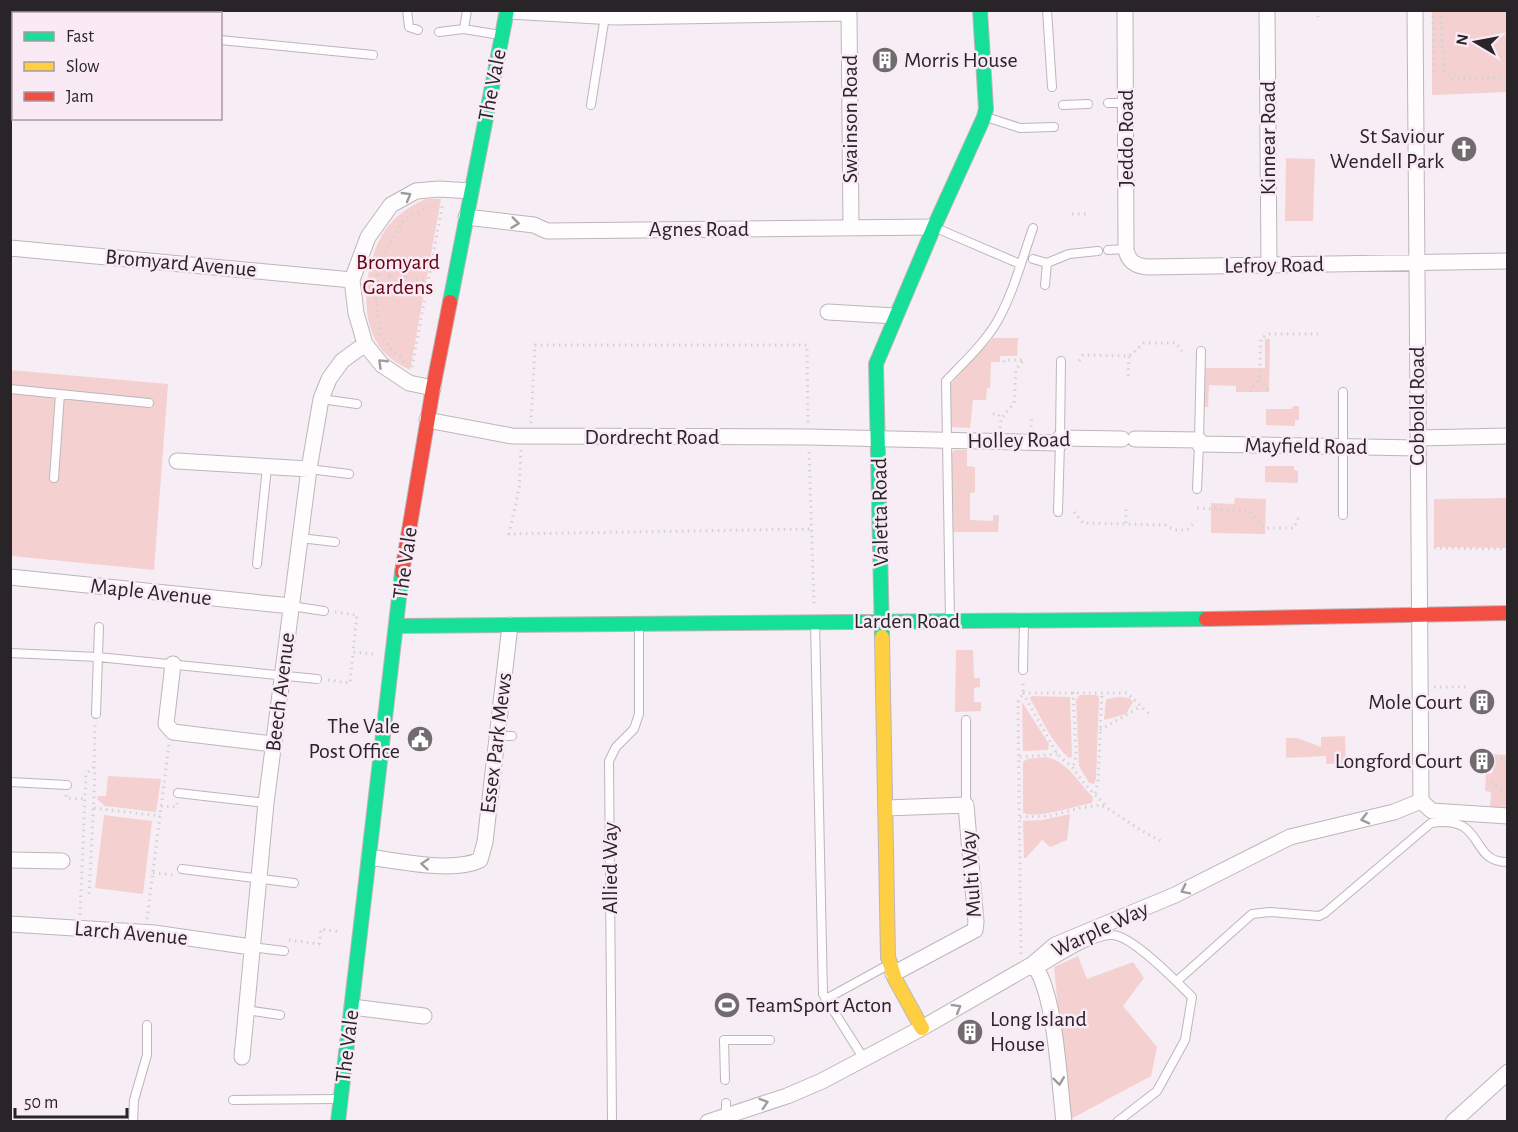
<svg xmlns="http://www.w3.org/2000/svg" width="1518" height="1132" font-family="'Alegreya Sans',sans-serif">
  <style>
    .green { fill: #f5d0d0 }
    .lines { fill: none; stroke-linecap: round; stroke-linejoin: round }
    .lane-casing { stroke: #bcb6ba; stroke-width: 10 }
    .street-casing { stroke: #bcb6ba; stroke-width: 17 }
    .fast-casing { stroke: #bcb6ba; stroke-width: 16 }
    .slow-casing { stroke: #bcb6ba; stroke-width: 16 }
    .jam-casing { stroke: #bcb6ba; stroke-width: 16 }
    .path { stroke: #d3d1d2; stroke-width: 3; stroke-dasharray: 1.5 4.5; stroke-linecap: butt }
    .lane { stroke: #fefcfd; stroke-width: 8 }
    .street { stroke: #fefcfd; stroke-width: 15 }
    .fast { stroke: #16e098; stroke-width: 14 }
    .slow { stroke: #ffcf43; stroke-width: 14 }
    .jam { stroke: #f24e42; stroke-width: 14 }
    .oneway { stroke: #9e9b9d }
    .labels { text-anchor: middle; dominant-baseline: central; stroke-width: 5; stroke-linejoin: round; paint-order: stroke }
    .poi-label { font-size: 22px; fill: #292428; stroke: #f9eaf6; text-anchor: end }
    .street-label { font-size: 22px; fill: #292428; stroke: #f9eaf6 }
    .park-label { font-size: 22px; fill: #64030f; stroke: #f9eaf6 }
  </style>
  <rect width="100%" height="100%" fill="#f6eef4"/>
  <path class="green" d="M1432,11h75v81l-75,3z
    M1286,158l29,1 -2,62h-28z
    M426,199h15l-31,171c-10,-5 -19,-10 -27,-19 -26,-29 -19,-91 3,-122 10,-14 25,-24 40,-30z
    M993,338h25l-1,18h-17v6h-9l-1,26h-3l-1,12h-13l-3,28 -19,-1 -1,-42z
    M1265,339h5l-1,53h-33v-6l-27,-1 -1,22h-5l1,-39h61z
    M10,370l158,14 -14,186 -143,-14z
    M1293,406h6v14h-4v6l-29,-1v-16h26z
    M955,450h12v16l8,1v25l-5,1v27l23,1v-6h6l-1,17h-46l-1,-78z
    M1265,466h29v4l4,1v12l-33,-1z
    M1235,498l31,1 -1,35 -54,-1v-30l23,1z
    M1507,498v50l-73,-1v-48z
    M956,650h17l1,28h6v9l-6,1v14h7v9l-26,1z
    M1080,695h16l3,2 -3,82 -2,5 -5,-1 -10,-17 -3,-66z
    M1032,696l38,1 2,60 -3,1c-17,-15 -28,-40 -39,-60z
    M1119,697l10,1 4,4 -7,12 -22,6 2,-21z
    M1022,702l27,42 -1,6 -25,1z
    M1345,736l1,27 -20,1v-8l-40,2v-20h11l24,9v-10z
    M1492,754l15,1v56l-17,-1 1,-18 -6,-1 1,-17 7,-1z
    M1045,757c22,3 33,26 48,40l-1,6c-17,3 -54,16 -69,10v-51l4,-3z
    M108,776l53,3 -5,33 -51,-6 -8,-7 1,-3h8z
    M1070,814l-3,26 -17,7 -8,-7 -16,18h-2l-1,-37 19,-1z
    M104,815l48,6 -9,73 -48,-6z
    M1078,956l9,23 46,-17 11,16 -21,28 34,41 -6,29 -82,44 -15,-153z"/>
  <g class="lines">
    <defs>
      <path id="lane" d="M407,10l2,17 9,3
        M467,10l-3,19 36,6
        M1047,10l5,77
        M10,16l4,1
        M439,32l25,-3
        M220,40l153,15
        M1108,103h17
        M591,105l14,-89
        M1063,105l25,-1
        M986,117l34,11 34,-1
        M936,228l84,36
        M1108,250l18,-1
        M1033,259l14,4
        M1045,285l2,-22 22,-9 29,-3
        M10,389l139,14
        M321,399l36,5
        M1060,438l1,-77
        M1199,440l2,-89
        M309,469l40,5
        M54,478l6,-84
        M1197,489l2,-45
        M1058,512l2,-69
        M1343,515v-123
        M300,538l35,4
        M257,564l10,-97
        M291,606l33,5
        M950,620l-4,-239c18,-19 39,-38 52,-61 16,-29 24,-61 35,-92
        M815,622l8,372 41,65
        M10,653l88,4 219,22
        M1023,670l1,-49
        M96,714l3,-87
        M497,736h15
        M10,782l57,3
        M178,793l88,10
        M966,805v-85
        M182,869l112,14
        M251,947l33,4
        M1037,970c18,-10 56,-36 75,-35 20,0 66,48 80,62l-7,43 -28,51 -40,31
        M1177,981l75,-67 18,-2 49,4 6,-3 106,-90c56,-9 37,40 77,39
        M826,999l62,-34
        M246,1010l34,5
        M725,1080l-1,-40h46
        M233,1100l103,-1
        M726,1103v13
        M133,1122l1,-22 13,-45v-30
        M612,1122l-3,-361 7,-14 18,-18 5,-15v-88"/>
      <path id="street" d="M1125,10l1,239c2,13 10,17 22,18l360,-6
        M1267,10l2,255
        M1415,10l6,791
        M506,11l109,6 234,-4 2,215
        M466,217l68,8 13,6 387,-4
        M10,248l342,32
        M828,312l67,4
        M433,388l-24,-5 -27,-18 -17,-21 -9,-31 -4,-33 16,-43 23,-32 25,-14 23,-2 32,2
        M427,420l85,16 297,1 251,6v-5l62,1
        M1418,438l90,-2
        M1135,439l64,1v4l219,4
        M177,461l132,8
        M10,577l281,29
        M173,664l-7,60 7,8 100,12
        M1421,801l11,10 76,5
        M886,808l80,-3 10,117 -1,8 -82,44
        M369,857c30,4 84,16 111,3l5,-18 25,-217
        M10,860l52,1
        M10,924l144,9 97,14
        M1033,964c23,28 26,119 31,158
        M352,1007l72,9
        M242,1057l24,-254 43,-334 12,-70 8,-20 13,-18 23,-17
        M708,1122l79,-26 35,-15 100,-53 111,-64 22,-19 120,-50 115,-58 104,-25 27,-11
        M1453,1122l55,-50"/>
      <path id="fast" d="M450,302l57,-292
        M396,626l810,-7
        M882,637l-6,-273 58,-137 50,-110 2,-8 -6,-99
        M338,1122l64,-550"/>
      <path id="slow" d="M882,637l6,320 7,22 27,49"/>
      <path id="jam" d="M402,572l31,-184 17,-86
        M1206,619l302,-6"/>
    </defs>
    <use href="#lane" class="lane-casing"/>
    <use href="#street" class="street-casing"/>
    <use href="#fast" class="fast-casing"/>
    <use href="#slow" class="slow-casing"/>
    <use href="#jam" class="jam-casing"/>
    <path class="path" d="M1317,10l1,7
      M1433,10l1,66
      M1440,10l4,60 7,9 57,-2
      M1072,214h17
      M389,276l4,-6 5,-2 6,3 2,7
      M389,277l2,5 7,3 5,-2 3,-5
      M416,280l12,1
      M1079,361l4,-6 46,1 15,-13h32l6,8
      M404,362l-3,-5 -7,-4 -13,-18 -5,-35 2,-26 3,-16 24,-39 26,-13
      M1004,362v-2h19
      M412,367l31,-165
      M1128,376l1,-20
      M1259,380l10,10
      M1251,392v-4l8,-8 2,-42 9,-4h48
      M993,414h5l3,5
      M531,423l4,-78h272l1,79
      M1031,427l1,-10
      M1000,428l1,-9 13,-16 2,-34 8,-9
      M521,450l-2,39 -10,45 302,-5
      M809,452l5,152
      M1197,508l53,3 15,17h29l5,-12
      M1074,512l9,11 82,2 9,5h13l9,-9
      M1126,523v-15
      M1434,548l74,1
      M335,612l22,3 -4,37
      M328,680l22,3 3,-31 22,2
      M1434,687h36
      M1073,692l3,63 -3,13
      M1023,693l34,61 16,14 9,13 24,25
      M1023,693h104l22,21
      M1100,730l42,-24
      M1020,757l37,-3
      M1495,759h13
      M1491,781l10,9h7
      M1095,793l3,-11 4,-90
      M66,795v3l19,1
      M161,806l15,1 1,-4
      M94,808l66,8
      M1020,817l29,-1 31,-8 20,-3 7,3 35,23 21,11
      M153,873l22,2
      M89,894l6,-119 -1,-8
      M80,915l6,-141 8,-7 1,-42
      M147,919l22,-175
      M289,940l30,4 2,-15 19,3
      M1021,954l-3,-252 5,-9v-13"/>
    <use href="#lane" class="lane"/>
    <use href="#street" class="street"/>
    <use href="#fast" class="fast"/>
    <use href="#slow" class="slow"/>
    <use href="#jam" class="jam"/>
  </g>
  <defs><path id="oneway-chevron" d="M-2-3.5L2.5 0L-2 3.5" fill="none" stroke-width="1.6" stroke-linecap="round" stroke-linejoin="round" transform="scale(1.5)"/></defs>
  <g class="oneway">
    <use href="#oneway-chevron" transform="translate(407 196) rotate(-30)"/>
    <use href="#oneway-chevron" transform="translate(515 223) rotate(7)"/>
    <use href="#oneway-chevron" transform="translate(382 363) rotate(-136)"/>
    <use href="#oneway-chevron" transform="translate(1365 819) rotate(166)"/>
    <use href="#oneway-chevron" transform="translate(425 864) rotate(-175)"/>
    <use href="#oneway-chevron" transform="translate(1185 890) rotate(154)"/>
    <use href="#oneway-chevron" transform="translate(957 1008) rotate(-30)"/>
    <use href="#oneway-chevron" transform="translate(1059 1081) rotate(83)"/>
    <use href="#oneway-chevron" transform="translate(764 1103) rotate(-18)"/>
  </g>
  <defs>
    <symbol id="building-disc" viewBox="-11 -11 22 22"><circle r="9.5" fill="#716b6f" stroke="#f9eaf6"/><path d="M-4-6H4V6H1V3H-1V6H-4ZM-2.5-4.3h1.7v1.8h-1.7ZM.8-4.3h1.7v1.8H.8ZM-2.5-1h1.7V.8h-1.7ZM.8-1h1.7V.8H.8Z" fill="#fff"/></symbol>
    <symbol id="church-disc" viewBox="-11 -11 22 22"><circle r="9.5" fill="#716b6f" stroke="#f9eaf6"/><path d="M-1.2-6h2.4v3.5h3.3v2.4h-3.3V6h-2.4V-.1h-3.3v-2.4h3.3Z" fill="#fff"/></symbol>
    <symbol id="civic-disc" viewBox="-11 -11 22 22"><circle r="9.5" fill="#716b6f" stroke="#f9eaf6"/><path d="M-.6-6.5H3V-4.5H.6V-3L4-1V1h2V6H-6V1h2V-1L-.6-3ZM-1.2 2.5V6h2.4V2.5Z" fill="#fff"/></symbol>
    <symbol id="stadium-disc" viewBox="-11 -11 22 22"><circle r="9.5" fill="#716b6f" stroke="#f9eaf6"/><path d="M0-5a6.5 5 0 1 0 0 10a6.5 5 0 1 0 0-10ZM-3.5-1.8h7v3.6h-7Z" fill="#fff"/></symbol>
  </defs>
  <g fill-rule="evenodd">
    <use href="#building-disc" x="870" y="45" width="30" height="30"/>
    <use href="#church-disc" x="1449" y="134" width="30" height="30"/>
    <use href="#building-disc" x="1467" y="687" width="30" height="30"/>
    <use href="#civic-disc" x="405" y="724" width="30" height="30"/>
    <use href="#building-disc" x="1467" y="746" width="30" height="30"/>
    <use href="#stadium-disc" x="712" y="990" width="30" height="30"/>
    <use href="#building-disc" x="955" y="1017" width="30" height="30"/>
  </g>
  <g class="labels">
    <g class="poi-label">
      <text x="904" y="60" text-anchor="start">Morris House</text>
      <text x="1444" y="136">St Saviour<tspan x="1444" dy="25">Wendell Park</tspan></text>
      <text x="1462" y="702">Mole Court</text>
      <text x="400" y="726">The Vale<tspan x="400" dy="25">Post Office</tspan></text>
      <text x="1462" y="761">Longford Court</text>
      <text x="746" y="1005" text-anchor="start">TeamSport Acton</text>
      <text x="990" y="1019" text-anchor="start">Long Island<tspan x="990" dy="25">House</tspan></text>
    </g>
    <g class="street-label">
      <text transform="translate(492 85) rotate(-79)">The Vale</text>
      <text transform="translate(850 119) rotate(-90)">Swainson Road</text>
      <text transform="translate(1126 138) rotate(-90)">Jeddo Road</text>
      <text transform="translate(1268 138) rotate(-90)">Kinnear Road</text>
      <text x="699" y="229">Agnes Road</text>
      <text transform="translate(181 263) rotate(5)">Bromyard Avenue</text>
      <text transform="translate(1274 265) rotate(-1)">Lefroy Road</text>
      <text transform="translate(1417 406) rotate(-90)">Cobbold Road</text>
      <text x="652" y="437">Dordrecht Road</text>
      <text transform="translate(1019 440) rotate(-1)">Holley Road</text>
      <text transform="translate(1306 446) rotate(1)">Mayfield Road</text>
      <text transform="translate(880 512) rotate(-91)">Valetta Road</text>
      <text transform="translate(405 563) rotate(-82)">The Vale</text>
      <text transform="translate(151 592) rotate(6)">Maple Avenue</text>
      <text x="907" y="621">Larden Road</text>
      <text transform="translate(280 692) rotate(-83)">Beech Avenue</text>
      <text transform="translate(496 743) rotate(-83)">Essex Park Mews</text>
      <text transform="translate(610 868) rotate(-90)">Allied Way</text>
      <text transform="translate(971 874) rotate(-94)">Multi Way</text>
      <text transform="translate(1100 929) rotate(-25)">Warple Way</text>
      <text transform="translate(131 933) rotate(5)">Larch Avenue</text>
      <text transform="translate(347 1046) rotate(-83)">The Vale</text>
    </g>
    <g class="park-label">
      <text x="398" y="262">Bromyard<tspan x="398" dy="25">Gardens</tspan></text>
    </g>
  </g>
  <rect width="1518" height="1132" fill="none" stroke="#292428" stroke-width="24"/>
  <rect x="12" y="12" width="210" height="108" fill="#f9eaf6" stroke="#a69ba4" stroke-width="1.5"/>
  <rect x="24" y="32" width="30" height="9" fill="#16e098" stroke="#a69ba4" stroke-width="1.5"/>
  <text x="66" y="42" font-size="18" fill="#292428">Fast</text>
  <rect x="24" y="62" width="30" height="9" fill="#ffcf43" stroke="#a69ba4" stroke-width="1.5"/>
  <text x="66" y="72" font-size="18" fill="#292428">Slow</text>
  <rect x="24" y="92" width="30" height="9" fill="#f24e42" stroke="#a69ba4" stroke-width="1.5"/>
  <text x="66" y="102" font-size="18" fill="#292428">Jam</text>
  <g transform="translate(1476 42) rotate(280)" stroke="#f9eaf6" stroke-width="4.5" paint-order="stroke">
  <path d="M0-4.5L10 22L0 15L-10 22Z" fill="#292428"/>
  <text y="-9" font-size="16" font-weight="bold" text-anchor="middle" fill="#292428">N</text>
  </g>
  <path d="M15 1108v9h112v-9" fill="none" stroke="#292428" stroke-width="3"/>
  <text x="24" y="1108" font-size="18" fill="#292428" stroke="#f9eaf6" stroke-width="4.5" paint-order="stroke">50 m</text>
</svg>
